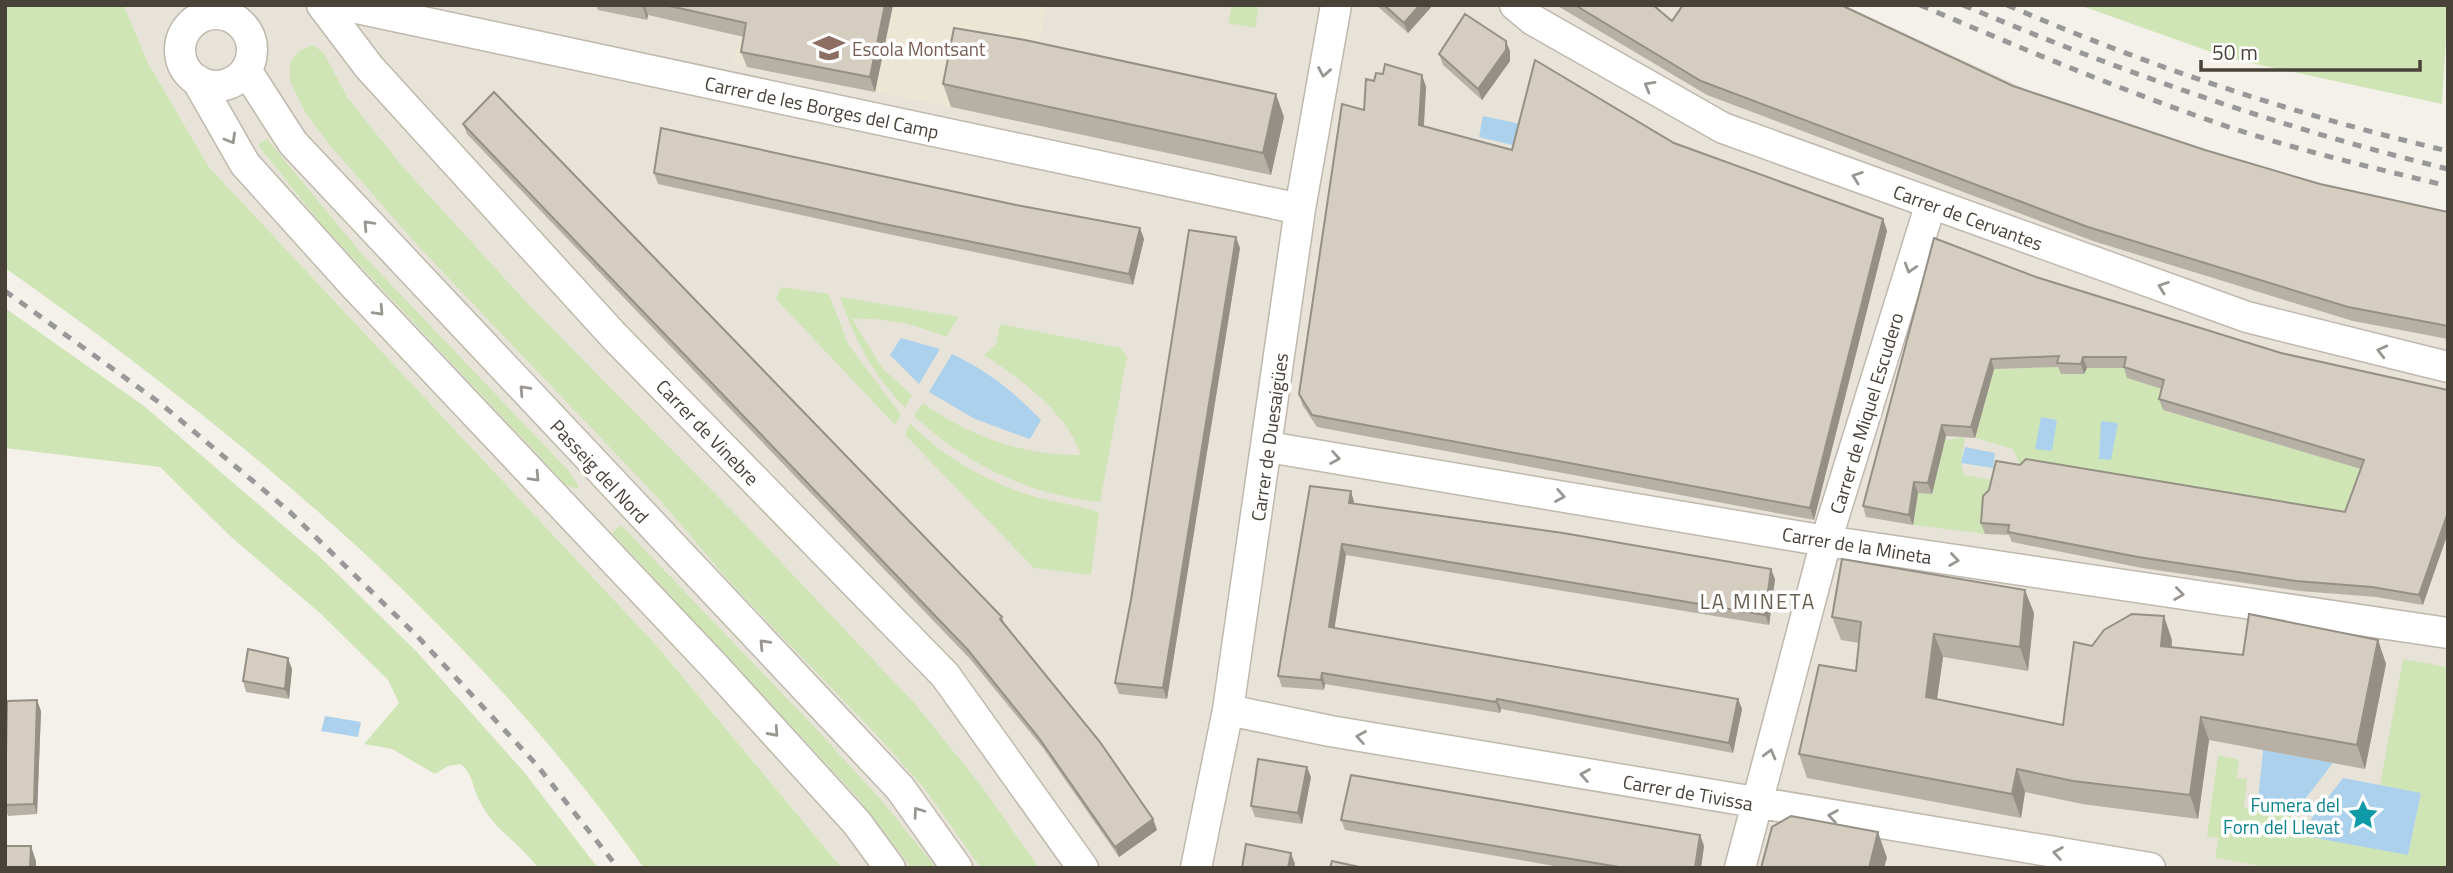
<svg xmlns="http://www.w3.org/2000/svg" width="2453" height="873" font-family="'Titillium Web',sans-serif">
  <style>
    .residential { fill: #e7e3d9 }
    .education { fill: #ece6d5 }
    .green { fill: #d0e5b6 }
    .water { fill: #acd1ec }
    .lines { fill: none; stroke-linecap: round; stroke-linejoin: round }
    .street-casing { stroke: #bfb9ad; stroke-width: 33 }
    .street { stroke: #fff; stroke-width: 30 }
    .rail { stroke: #989898; stroke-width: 5; stroke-dasharray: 9 9; stroke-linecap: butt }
    .wall { fill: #b7b0a5 }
    .shaded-wall { fill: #959086 }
    .building { fill: #d5cdc0; stroke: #959086; stroke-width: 2 }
    .oneway { stroke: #9a9792 }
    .labels { text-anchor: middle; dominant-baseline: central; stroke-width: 7; stroke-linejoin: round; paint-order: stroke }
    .education-label { font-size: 19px; fill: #785e54; stroke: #fff; text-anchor: start }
    .street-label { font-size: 19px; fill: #484239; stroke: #fff }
    .culture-label { font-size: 19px; fill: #0d838f; stroke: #fff; text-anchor: end }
    .neighbourhood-label { font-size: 21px; letter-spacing: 2px; fill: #6a6051; stroke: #fff }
  </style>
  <rect width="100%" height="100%" fill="#f4f1ea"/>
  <path class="residential" d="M1844,5l249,115 229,71 126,28v649h-1606l-185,-222 -448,-479 -61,-104 -24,-57z"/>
  <path class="education" d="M745,5h302l-26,116 -287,-57z"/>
  <path class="green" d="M5,5l119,1 24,57 61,104 448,479 185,222h-198c-169,-240 -401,-433 -639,-600z
    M1232,5h27l-4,23 -27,-5z
    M2079,5h369l-6,99 -214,-46z
    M313,45l11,8 23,44 55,69 128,140 213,216 172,182 68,84 56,80h-58l-57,-80 -51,-57 -140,-145 -73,-86 -241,-253 -91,-104 -23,-31 -15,-31v-19l9,-11z
    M267,139l95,115 206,216 10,14v5l-11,-3 -246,-262 -63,-79z
    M781,287l48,7 19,50 53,71 -6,10 -119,-126z
    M840,297l119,20 -13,20c-28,-12 -63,-20 -94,-18l31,50 29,26 -7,13c-31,-32 -51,-69 -65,-111z
    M5,308l139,98 177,152 95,93 108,121 74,96h-60c-17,-24 -45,-39 -58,-66 -8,-15 -6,-26 -19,-38l-13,2 -13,8 -43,-25 -28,-5 35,-41 -11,-23 -67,-66 -92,-79 -69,-68 -155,-19z
    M1000,324l121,24 6,9 -27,145c-71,-7 -134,-38 -186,-86l9,-13c47,34 99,52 158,52 -14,-43 -61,-76 -97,-100l12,-11z
    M2043,360l20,7 -2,7h23l3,-6 43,-1 38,24 -5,19 205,61 -19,51 -325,-46 -11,-27 -38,-11 16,-69 45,-1z
    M910,423c32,34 81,61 126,74 21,6 42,8 63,15l-8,63 -57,-7 -129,-133z
    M1965,437l-4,26 3,12 29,5 -8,54 -72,-9 5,-32 27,-53z
    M621,525l199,208 63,69 53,66h-24l-55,-71 -245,-264z
    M2403,659l45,8v201h-176l-57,-10 4,-20 -12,-2 11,-81 21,5 -2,18 10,1 -3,29 67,12 -15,19 3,-4 109,19 13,-60 -41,-9z"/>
  <path class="water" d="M1483,116l38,8 -5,22 -37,-9z
    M901,338l39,11 -21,35 -29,-29z
    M952,354c36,17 62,38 89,66l-11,19 -55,-20 -46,-27z
    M2041,417l16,3 -5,31 -17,-2z
    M2101,421l17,2 -7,37 -12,-1z
    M1965,447l30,6 -2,15 -32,-5z
    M325,716l36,6 -3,15 -37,-6z
    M2263,750l70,13 -34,44 -41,-6z
    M2343,778l78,15 -13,62 -109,-20z"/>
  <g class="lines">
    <defs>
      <path id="street" d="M322,5l47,62 245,269 331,339 138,193
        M343,5l957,204
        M1515,5l18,15 190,108 524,189 201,50
        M180 50a36 36 0 1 1 72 0a36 36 0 1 1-72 0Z
        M246,70l47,73 607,645 57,80
        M197,80l48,84 110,122 361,382 141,155 33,45
        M1268,447l558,94 622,92
        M1228,710l102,21 820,137
        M1196,868l32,-158 72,-501 36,-204
        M1740,868l86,-327 105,-338"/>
    </defs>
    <use href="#street" class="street-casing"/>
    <use href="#street" class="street"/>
    <path class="rail" d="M1920,5c98,42 196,83 297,118 75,26 153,44 231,63
      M1963,5c158,67 318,123 485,164
      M2007,5c143,62 289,110 441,146
      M5,291l155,112 131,110 127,124 118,127 82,104"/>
  </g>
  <path class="wall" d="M596,5h297l-18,87 -128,-25 -6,-15 3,-15 -96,-22 -1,5 -49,-10z
    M1376,5h57l-25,28z
    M1556,5h97l19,16 341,65 192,64 115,34 128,28v127l-95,-18 -260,-80 -386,-146z
    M1510,51v10l-28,39 -39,-35 -4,-11z
    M1422,75l4,12 -2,39 88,24 162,-7 209,76 4,12 -73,289 -497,-93 -14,-21 -4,-12 65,-284 10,-29z
    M943,84l341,33 -13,58 -320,-68z
    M463,124l539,493 3,8 148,194 4,11 -38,27 -76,-109 -72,-88 -504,-526z
    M654,173l490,66 -11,46 -245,-51 -230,-50z
    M1240,248l-73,451 -48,-5 -4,-11 16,-83z
    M2036,277l245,76 167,37 -25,215 -47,-8 -76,-6 -158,-23 -130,-26 -3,-7 -24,-1 -4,-11 39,-58 325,47 16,-43 -198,-59 -4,-11 3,-10 -35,-11 -3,-10h-37l-3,6h-23l-3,-7 -64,2 -19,69 -29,-2 -14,58 -14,-1 -5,32 -47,-8 -3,-11z
    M1354,502v1l421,76 -6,46 -423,-70 -12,73 404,71 4,10 -9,44 -232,-44 -1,4 -175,-29 -1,6 -42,-3 -4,-11z
    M2034,613l-6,58 -85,-14 -6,42 126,26 29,-79 80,-6v7l71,8 135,-15 8,24 -21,105 -156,-29 -11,79 -116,-15 -57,-12 -4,26 -214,-40 -8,-24 57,-83 3,-28 -18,-3 -9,-23z
    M292,669l-3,30 -43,-7 -3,-11z
    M41,711l-4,103 -29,2 -3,-8v-44z
    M1311,777l-9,47 -47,-7 -4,-11z
    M1341,820l359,15 4,11 -3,22h-135l-221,-38z"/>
  <path class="shaded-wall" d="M642,5h3l3,10 -1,5z
    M885,5h8l-18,87 -5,-15z
    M1420,5h13l-25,28 -4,-10z
    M1506,41l4,10v10l-28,39 -4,-11z
    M1422,75l4,12 -3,50 -4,-12z
    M1276,94l8,23 -13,58 -8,-22z
    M1883,219l4,12 -73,289 -4,-12z
    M1140,228l4,11 -11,46 -4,-11z
    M1236,237l4,11 -73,451 -4,-11z
    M2083,357l4,11 -3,6 -3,-10z
    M1991,359l3,10 -19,69 -4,-11z
    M1942,425l4,11 -14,58 -4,-11z
    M1914,482l4,11 -5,32 -4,-10z
    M1351,491l3,11 -1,11 -4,-10z
    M2448,512v21l-25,72 -4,-10z
    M1342,544l4,11 -13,83 -4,-11z
    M1771,569l4,10 -6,46 -4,-10z
    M2025,590l9,23 -6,58 -8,-24z
    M2164,616l8,24 -3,29 -8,-23z
    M1934,634l9,23 -9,63 -8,-23z
    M2378,640l8,24 -21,105 -8,-24z
    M288,658l4,11 -3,30 -4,-10z
    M1322,673l3,11 -1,6 -3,-10z
    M1497,699l4,10 -1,4 -4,-11z
    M1738,699l4,10 -9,44 -4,-10z
    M37,700l4,11 -4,103 -3,-10z
    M2201,717l8,23 -11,79 -8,-24z
    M1307,767l4,10 -9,47 -4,-11z
    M2017,769l8,23 -4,26 -9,-24z
    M1153,819l4,11 -38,27 -4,-10z
    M1878,832l9,26 -3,10h-15z
    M1700,835l4,11 -3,22h-6z
    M31,846l5,15v7h-6z
    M1291,853l4,11 -1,4h-6z"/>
  <path class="building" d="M665,5h220l-15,72 -129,-25 5,-29z
    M1384,5h36l-16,18z
    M1575,5h78l19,16 11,-16h158l172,81 192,64 115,34 128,28v114l-100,-19 -260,-80 -387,-146z
    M1465,14l41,27v9l-28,39 -39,-35z
    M954,28l71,12 251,54 -13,59 -320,-69z
    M1535,60l139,83 209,76 -73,289 -498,-93 -13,-21 43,-290 22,6 2,-31 8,2 2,-8 7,1 2,-10 37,11 -3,50 93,25z
    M494,92l508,525 -2,2 100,123 53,77 -38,28 -76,-109 -71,-88 -505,-526z
    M661,128l355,77 124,23 -11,46 -245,-50 -230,-51z
    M1189,230l47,7 -73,451 -48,-5 16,-83z
    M1934,238l102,39 245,76 167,37v122l-29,83 -47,-8 -76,-6 -158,-24 -130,-25 1,-7 -28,-2 2,-27 6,-6 7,-29 24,4 6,-6 319,53 19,-52 -205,-61 5,-19 -40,-13 2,-10h-43l-2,7 -24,-1 2,-7 -68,3 -20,68 -29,-2 -14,58 -14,-1 -5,33 -46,-9z
    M1310,486l41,5 -2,12 214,30 208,36 -6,46 -423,-71 -13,83 409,72 -9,44 -232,-44 -1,3 -174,-29 -1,7 -43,-4z
    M1842,559l183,31 -5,57 -86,-13 -8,63 137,28 11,-83 18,4 12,-16 28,-16 32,2 -3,30 82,9 6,-41 129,26 -21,105 -156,-28 -11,78 -117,-14 -56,-12 -5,25 -213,-40 20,-89 37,6 5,-49 -29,-5z
    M248,649l40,9 -3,31 -42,-8z
    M37,700l-3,104 -29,1 2,-104z
    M1258,759l49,8 -9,46 -47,-7z
    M1351,775l349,60 -5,33h-70l-284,-48z
    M1791,816l87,16 -9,36h-108l11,-41z
    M1246,844l45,9 -3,15h-46z
    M5,846h26l-1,22h-25z
    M1332,861l32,7h-34z"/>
  <defs><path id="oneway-chevron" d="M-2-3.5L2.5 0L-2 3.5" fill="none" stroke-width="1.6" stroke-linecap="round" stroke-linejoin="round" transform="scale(1.75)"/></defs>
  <g class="oneway">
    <use href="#oneway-chevron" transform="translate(1324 72) rotate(100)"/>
    <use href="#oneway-chevron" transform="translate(1649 86) rotate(-150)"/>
    <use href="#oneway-chevron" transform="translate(231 139) rotate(60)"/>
    <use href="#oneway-chevron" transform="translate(1857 177) rotate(-160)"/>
    <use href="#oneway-chevron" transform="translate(368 225) rotate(-133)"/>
    <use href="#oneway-chevron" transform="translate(1910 268) rotate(107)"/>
    <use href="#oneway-chevron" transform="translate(2163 287) rotate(-160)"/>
    <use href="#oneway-chevron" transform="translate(379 311) rotate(47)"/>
    <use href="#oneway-chevron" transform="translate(2382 351) rotate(-166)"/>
    <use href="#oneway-chevron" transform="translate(524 390) rotate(-133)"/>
    <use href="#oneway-chevron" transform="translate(1335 458) rotate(10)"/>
    <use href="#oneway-chevron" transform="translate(535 477) rotate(47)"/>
    <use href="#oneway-chevron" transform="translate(1560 496) rotate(10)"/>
    <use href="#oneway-chevron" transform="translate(1954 560) rotate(8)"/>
    <use href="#oneway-chevron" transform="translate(2179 594) rotate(8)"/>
    <use href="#oneway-chevron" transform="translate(764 644) rotate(-133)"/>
    <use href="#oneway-chevron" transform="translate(774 732) rotate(48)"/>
    <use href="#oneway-chevron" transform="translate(1361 737) rotate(-170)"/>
    <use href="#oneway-chevron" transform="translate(1770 754) rotate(-75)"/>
    <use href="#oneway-chevron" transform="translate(1585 775) rotate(-170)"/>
    <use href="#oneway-chevron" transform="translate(918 812) rotate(-126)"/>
    <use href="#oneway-chevron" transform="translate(1833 816) rotate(-171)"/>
    <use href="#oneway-chevron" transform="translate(2058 853) rotate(-171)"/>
  </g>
  <defs>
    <symbol id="school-bare" viewBox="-9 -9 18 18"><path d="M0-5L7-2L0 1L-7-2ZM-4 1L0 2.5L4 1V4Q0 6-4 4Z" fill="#8d6e63" stroke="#fff" stroke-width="2.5" paint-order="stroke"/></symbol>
    <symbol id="sight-bare" viewBox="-9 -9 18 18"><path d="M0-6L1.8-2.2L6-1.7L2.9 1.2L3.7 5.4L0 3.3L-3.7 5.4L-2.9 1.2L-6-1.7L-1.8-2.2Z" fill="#0f9aa8" stroke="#fff" stroke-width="2.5" paint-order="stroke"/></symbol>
  </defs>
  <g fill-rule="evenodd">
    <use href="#school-bare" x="807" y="26" width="44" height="44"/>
    <use href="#sight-bare" x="2341" y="793" width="44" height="44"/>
  </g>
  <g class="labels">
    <g class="education-label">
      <text x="852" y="48">Escola Montsant</text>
    </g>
    <g class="street-label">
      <text transform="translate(822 107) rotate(12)">Carrer de les Borges del Camp</text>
      <text transform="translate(1968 217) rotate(20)">Carrer de Cervantes</text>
      <text transform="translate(1866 413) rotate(-73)">Carrer de Miquel Escudero</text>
      <text transform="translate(708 432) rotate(46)">Carrer de Vinebre</text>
      <text transform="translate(1269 437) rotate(-82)">Carrer de Duesaigües</text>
      <text transform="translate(600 471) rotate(47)">Passeig del Nord</text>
      <text transform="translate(1857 545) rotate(9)">Carrer de la Mineta</text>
      <text transform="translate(1688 792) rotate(10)">Carrer de Tivissa</text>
    </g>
    <g class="culture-label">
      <text x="2340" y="804">Fumera del<tspan x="2340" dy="22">Forn del Llevat</tspan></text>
    </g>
    <g class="neighbourhood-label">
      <text x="1758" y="601">LA MINETA</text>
    </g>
  </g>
  <rect width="2453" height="873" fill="none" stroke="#484239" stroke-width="14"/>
  <path d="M2201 60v10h219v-10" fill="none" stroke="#484239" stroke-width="3.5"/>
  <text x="2212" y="60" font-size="21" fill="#484239" stroke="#ffffff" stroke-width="5" paint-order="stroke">50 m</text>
</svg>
